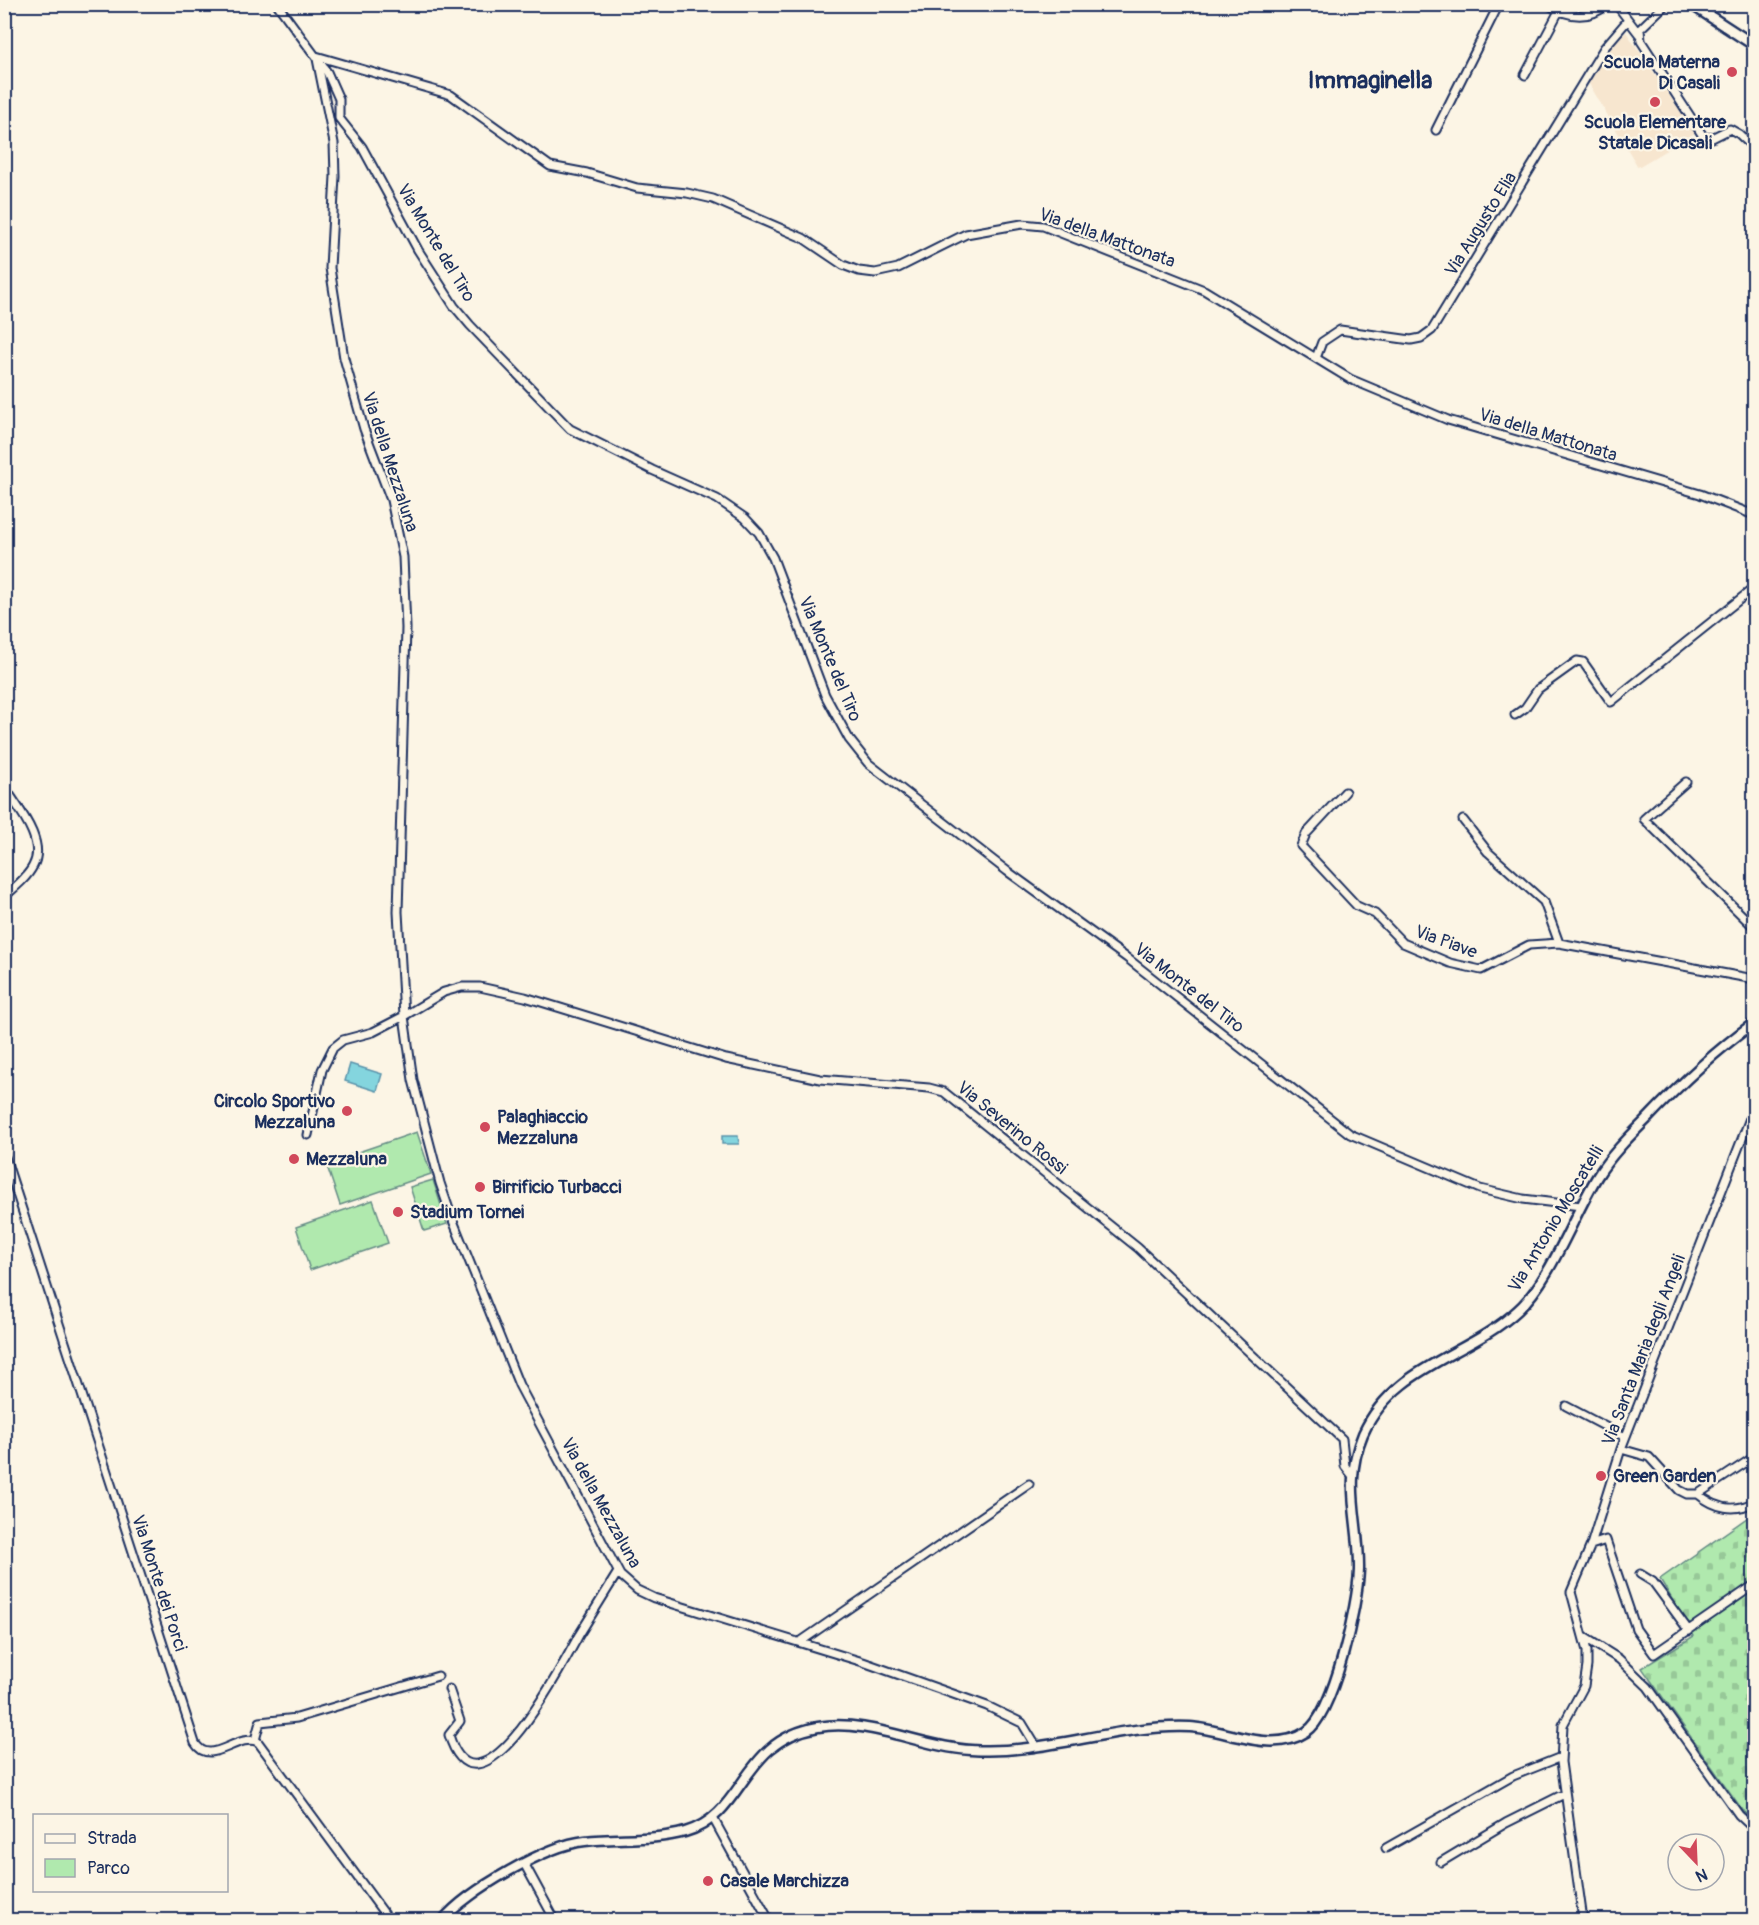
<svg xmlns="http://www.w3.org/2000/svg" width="1759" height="1925" font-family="Pangolin,sans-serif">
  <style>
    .built { fill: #f7e6cf }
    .cemetery { fill: url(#cemetery-stones); stroke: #668c86; stroke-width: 1.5 }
    .park { fill: #b0e9ae; stroke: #668c86; stroke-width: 1.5 }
    .water { fill: #84d5de; stroke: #5a93ab; stroke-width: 1.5 }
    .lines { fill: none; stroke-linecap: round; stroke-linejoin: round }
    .minor-casing { stroke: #1b2f5e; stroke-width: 11 }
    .tertiary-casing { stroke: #1b2f5e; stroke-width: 13 }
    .secondary-casing { stroke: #1b2f5e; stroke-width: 14 }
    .minor { stroke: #fcf5e5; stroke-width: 7 }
    .tertiary { stroke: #fcf5e5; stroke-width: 8 }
    .secondary { stroke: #fcf5e5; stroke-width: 9 }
    .poi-dot { fill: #d1495b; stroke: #fcf5e5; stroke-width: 2 }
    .labels { text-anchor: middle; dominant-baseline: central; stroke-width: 4.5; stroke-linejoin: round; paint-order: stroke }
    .poi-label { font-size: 18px; font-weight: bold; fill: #1b2f5e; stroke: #fcf5e5; text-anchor: start }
    .street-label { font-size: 18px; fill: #1b2f5e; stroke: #fcf5e5 }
    .district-label { font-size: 24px; font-weight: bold; fill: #1b2f5e; stroke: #fcf5e5 }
  </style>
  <defs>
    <pattern id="cemetery-stones" width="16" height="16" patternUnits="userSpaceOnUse" patternTransform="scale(1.5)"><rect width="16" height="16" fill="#b0e9ae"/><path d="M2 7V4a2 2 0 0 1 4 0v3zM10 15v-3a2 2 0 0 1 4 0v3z" fill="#97c898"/></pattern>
  </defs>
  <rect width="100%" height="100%" fill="#fcf5e5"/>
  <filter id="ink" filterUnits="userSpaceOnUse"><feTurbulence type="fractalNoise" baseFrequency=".0167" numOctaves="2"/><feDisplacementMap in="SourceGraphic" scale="12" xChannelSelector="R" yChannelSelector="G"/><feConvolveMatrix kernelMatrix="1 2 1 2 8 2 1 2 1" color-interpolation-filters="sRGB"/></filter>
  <g filter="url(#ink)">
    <path class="built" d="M1626,32l69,101 -57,34 -50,-85 21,-35z"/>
    <path class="cemetery" d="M1754,1513v310l-8,-8 -104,-147 52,-32 -34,-57z"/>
    <path class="park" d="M417,1132l14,42 -91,31 -14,-42z
      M433,1180l14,44 -23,7 -14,-44z
      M373,1200l15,43 -78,27 -14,-43z"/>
    <path class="water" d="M350,1064l32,10 -5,17 -32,-10z
      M722,1136h16l1,8h-17z"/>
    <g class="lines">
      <defs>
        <path id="minor" d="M277,4l50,68 12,27v19l23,29 56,103 36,56 16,19 100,104 82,41 65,29 28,19 14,15 14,25 52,137 24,44 19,24 139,108 120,87 223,176 130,55 43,10 58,7
          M1547,4c20,13 41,17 61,0
          M1616,4l23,30
          M1666,4l-26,25 1,12 62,95 9,2 18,-9 9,5 15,14
          M316,56l135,39 99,71 37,7 50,15 50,5 26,6 90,39 40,27 16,6 16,2 23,-5 68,-34 56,-10 21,2 161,64 146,89 98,41 252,74 54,21
          M317,59l17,84 1,33 -5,92 14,90 20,71 27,71 12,57 3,71 -8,284 6,104
          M1525,75l34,-64
          M1436,130l63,-126
          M1316,358l6,-16 18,-12 71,10 10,-2 11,-8 172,-282 24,-28
          M1515,715l10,-7 13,-19 39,-28 6,1 28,40 143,-114
          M1686,782l-42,37 110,108
          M4,786c13,21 43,55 29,80 -6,12 -19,22 -29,31
          M1345,792l-39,42 -5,12 56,60 18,8 28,29 47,20 31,7 48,-25 30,-2 195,36
          M1463,820l25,32 56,50 15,41
          M404,1016l40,-24 18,-5h18l45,10 201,62 94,20 109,9 15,4 194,156 204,191 3,27 7,9
          M308,1135l14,-65 11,-22 10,-8 30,-8 31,-16 9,64 27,103 12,35 67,167 101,190 17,15 17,8 209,64 124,44 35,17 14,23
          M4,1154l191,589c15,25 43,-11 63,-1l131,178
          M1566,1406l59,31
          M1621,1449l28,8 30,33 8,4h11l56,-37
          M1698,1494c17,14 37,19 56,8
          M1591,1545l15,-5 30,89 18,25 100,-69
          M1640,1574l13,8 36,49
          M1584,1637l35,22 29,28 91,128 15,14
          M800,1642l229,-158
          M449,1689l11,32 -11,14c29,96 115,-73 130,-100 13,-21 26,-42 39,-63
          M255,1740l5,-18 37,-4 141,-42
          M713,1818l56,102
          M1386,1848l127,-72 48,-19
          M1441,1862l65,-39 58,-29
          M525,1865l30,55
          M1583,1920l-22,-158 2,-37 21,-39 3,-20v-15l-16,-59 20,-47 30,-96 133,-341"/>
        <path id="tertiary" d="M443,1920c24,-29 104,-75 142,-79 33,-4 68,0 100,-9 62,-18 54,-91 133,-105 51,-9 102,20 153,23 74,5 145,-26 219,-23 36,2 81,28 116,5 28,-18 52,-129 53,-162 1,-50 -17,-86 4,-136 31,-69 105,-77 155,-124 33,-30 55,-94 79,-133 13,-21 31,-39 48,-56 34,-36 69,-69 109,-98"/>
        <path id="secondary" d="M1691,4l63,41"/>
      </defs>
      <use href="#minor" class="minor-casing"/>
      <use href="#tertiary" class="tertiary-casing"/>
      <use href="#secondary" class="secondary-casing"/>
      <use href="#minor" class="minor"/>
      <use href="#tertiary" class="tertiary"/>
      <use href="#secondary" class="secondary"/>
    </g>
  </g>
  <g class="poi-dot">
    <circle cx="1732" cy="72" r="6"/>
    <circle cx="1655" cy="102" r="6"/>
    <circle cx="347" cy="1111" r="6"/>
    <circle cx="485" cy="1127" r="6"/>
    <circle cx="294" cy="1159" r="6"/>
    <circle cx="480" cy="1187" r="6"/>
    <circle cx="398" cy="1212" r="6"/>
    <circle cx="1601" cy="1476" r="6"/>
    <circle cx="708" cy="1881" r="6"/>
  </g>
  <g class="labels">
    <g class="poi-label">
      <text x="1720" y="62" text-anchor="end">Scuola Materna<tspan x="1720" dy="21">Di Casali</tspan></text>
      <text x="1655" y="122" text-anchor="middle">Scuola Elementare<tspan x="1655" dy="21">Statale Dicasali</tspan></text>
      <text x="335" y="1101" text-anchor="end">Circolo Sportivo<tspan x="335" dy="21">Mezzaluna</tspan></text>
      <text x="497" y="1117">Palaghiaccio<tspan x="497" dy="21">Mezzaluna</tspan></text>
      <text x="306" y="1159">Mezzaluna</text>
      <text x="492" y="1187">Birrificio Turbacci</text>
      <text x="410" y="1212">Stadium Tornei</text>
      <text x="1613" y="1476">Green Garden</text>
      <text x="720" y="1881">Casale Marchizza</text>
    </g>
    <g class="street-label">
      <text transform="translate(1481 224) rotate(-58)">Via Augusto Elia</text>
      <text transform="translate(1107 238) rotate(20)">Via della Mattonata</text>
      <text transform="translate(436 243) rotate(59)">Via Monte del Tiro</text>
      <text transform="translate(1548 435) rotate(17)">Via della Mattonata</text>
      <text transform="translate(390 462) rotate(72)">Via della Mezzaluna</text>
      <text transform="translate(830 659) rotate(67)">Via Monte del Tiro</text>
      <text transform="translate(1446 942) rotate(20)">Via Piave</text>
      <text transform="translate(1189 988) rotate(38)">Via Monte del Tiro</text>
      <text transform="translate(1012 1128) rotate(39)">Via Severino Rossi</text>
      <text transform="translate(1556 1219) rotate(-59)">Via Antonio Moscatelli</text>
      <text transform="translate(1644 1350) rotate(-69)">Via Santa Maria degli Angeli</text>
      <text transform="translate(601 1503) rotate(61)">Via della Mezzaluna</text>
      <text transform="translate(159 1583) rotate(72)">Via Monte dei Porci</text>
    </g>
    <g class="district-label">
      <text x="1370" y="80">Immaginella</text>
    </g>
  </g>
  <rect width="1759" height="1925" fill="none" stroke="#fcf5e5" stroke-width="24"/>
  <rect x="12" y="12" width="1735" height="1901" fill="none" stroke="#1b2f5e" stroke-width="2" filter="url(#ink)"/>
  <rect x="33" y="1814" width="195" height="78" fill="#fcf5e5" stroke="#a2a6af" stroke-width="1.5"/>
  <rect x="45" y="1834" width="30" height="9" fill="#fcf5e5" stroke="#a2a6af" stroke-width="1.5"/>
  <text x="87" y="1844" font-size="18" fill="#1b2f5e">Strada</text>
  <rect x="45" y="1859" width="30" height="18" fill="#b0e9ae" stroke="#a2a6af" stroke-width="1.5"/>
  <text x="87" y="1874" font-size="18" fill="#1b2f5e">Parco</text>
  <g transform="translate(1696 1862) rotate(157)"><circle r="28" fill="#fcf5e5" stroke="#a2a6af" stroke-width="1.5"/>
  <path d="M0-4.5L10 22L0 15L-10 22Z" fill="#d1495b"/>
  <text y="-9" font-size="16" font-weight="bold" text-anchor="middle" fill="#1b2f5e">N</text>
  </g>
</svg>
